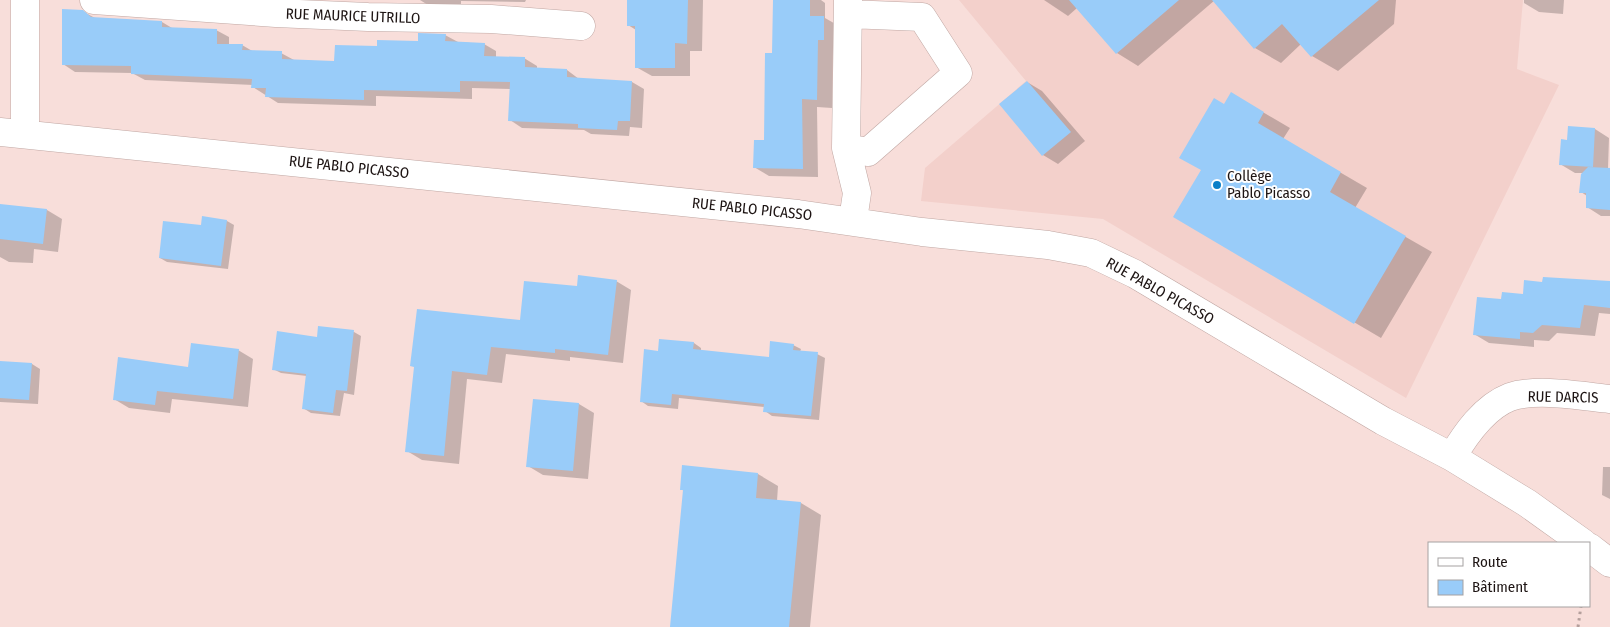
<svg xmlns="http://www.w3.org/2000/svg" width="1610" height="627" font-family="'Fira Sans Condensed',sans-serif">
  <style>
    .built { fill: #f3d0cb }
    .shadow { fill: #0003 }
    .building { fill: #99ccf9 }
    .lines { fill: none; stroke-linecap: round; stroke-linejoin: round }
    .minor-casing { stroke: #c0a7a3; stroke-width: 29 }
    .path { stroke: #b49f9c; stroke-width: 3; stroke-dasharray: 2.5 4; stroke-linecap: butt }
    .minor { stroke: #fff; stroke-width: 28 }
    .poi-dot { fill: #0a7fc8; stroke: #fff; stroke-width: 2 }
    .labels { text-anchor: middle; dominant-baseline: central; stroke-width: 4; stroke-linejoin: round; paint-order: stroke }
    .street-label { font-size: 15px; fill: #1d1413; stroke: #fff }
    .poi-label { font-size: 15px; fill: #1d1413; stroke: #fff; text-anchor: start }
  </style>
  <rect width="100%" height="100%" fill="#f8deda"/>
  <path class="built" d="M959,0h564l-6,69 42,16 -153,313 -303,-179 -182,-18 4,-33 101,-87z"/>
  <path class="shadow" d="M406,0h120l-1,2 -64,-1v10l-25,-1 -16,-10z
    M628,0h75l-1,51h-12v25h-38l-16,-9v-37l-8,-5z
    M774,0h47l4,3v15l14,8v22h-6l-1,60 -15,-1 1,70 -49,-1 -15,-9 11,-26 8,-87z
    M1044,0h171l-77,66 -21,-13 -40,-45 -9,8z
    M1243,0h153l-2,24 -56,47 -26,-15 -11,-12 -20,19 -26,-15z
    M1524,0h40l-1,14 -24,-2 -15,-9z
    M82,11l13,7 67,4 10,6 44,2 13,7v8h13l12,7 27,1 13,7 41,2 43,-14 41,-5 26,-8 13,7 26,2 12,7v7h28l13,8v3l30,1 12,9 53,3 12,7 -2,39 -12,-1 -1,9 -38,-2 -7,-4 -62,-2 -12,-8 1,-31 -39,-1v11l-96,-3v10l-98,-3 -25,-16v-2l-108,-5 -13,-7 -57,-1 -12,-8z
    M1027,82l15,9 43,50 -27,23 -15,-9z
    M1232,94l58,34 -7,11 84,49 -12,20 77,44 -51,86 -206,-121 27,-47 23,-65z
    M1595,129l14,9 -1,31h2v47h-9l-14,-9v-11l-6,-4 1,-19h-7l-15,-9 9,-23z
    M0,206l47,4 15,9 -4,33 -24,-3 -1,14 -24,-1 -9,-5z
    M227,221l7,4 -6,44 -61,-7 -7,-4 42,-32z
    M616,281l15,9 -8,73 -53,-6v4l-64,-7 -4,29 -35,-4 -8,85 -37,-4 -15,-9 8,-83z
    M1610,287v27l-11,-1 -4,23 -38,-3 -8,8 -15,-1v7l-45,-4 -15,-9 29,-33 21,-6z
    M319,327l35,5 7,4 -7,59 -10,-2 -4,23 -29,-3 -8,-5 4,-32 -26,-3 -8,-4 45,-30z
    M694,343l7,5v3l69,7 23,-13 8,4 -1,3 17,2 8,4 -6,62 -47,-4 -7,-5v-4l-86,-9 -1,11 -30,-3 -7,-5 18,-49z
    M238,350l15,9 -5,48 -76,-8 -2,14 -41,-5 -15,-9z
    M0,362l32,2 8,5 -2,35 -38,-2z
    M534,400l45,4 15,9 -6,66 -45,-4 -15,-9z
    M1603,467h7v32l-8,-4z
    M758,474l20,12 -1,15 24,2 20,12 -11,112h-139l13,-136 -3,-2z"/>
  <path class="building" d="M627,0h61l-1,44 -12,-1v25h-40v-42h-8z
    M773,0h37v16h14v24h-6l-1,60 -15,-1 1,70 -50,-1 1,-28h10l1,-87h7z
    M1069,0h110l-63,54z
    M1212,0h167l-68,57 -29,-33 -28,25z
    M62,9l21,1 8,7 71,4v6l55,2v15h26l-1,6 40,1v8l52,2 1,-16 42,1v-6l41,1v-8l28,1 -1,7 40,2 -1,13 41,1v10l42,2v8l65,4 -2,40h-12l-1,9 -39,-2v-4l-70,-3 2,-39 -50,-1v11l-96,-2v10l-99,-3 1,-9h-15l1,-9 -121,-5v-8l-69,-1z
    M1027,81l44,51 -29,24 -43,-52z
    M1231,92l33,20 -6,11 83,49 -11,20 76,44 -52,88 -181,-107 28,-47 -22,-12 35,-60 10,6z
    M1568,126l27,2 -2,39 -34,-2 2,-26 6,1z
    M1588,167l22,1v42l-24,-2v-15h-7l2,-19z
    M0,204l47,5 -4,35 -43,-5z
    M202,216l25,4 -6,46 -62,-8 4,-37 38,4z
    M578,275l39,5 -9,75 -53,-6v4l-64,-6 -4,28 -35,-4 -8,85 -39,-4 9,-85 -4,-1 7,-57 103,11 4,-39 53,5z
    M1543,277l67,4v27l-26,-3 -4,23 -38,-3 -9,8 -13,-1v7l-47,-4 4,-38 24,2 1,-7 21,2 1,-14 18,2z
    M318,326l36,4 -7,61 -11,-1 -3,23 -31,-4 4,-35 -34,-4 5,-39 40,6z
    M659,339l35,3 -1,7 76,8 1,-16 24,3 -1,6 25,2 -7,64 -48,-4 1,-8 -92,-10 -1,11 -31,-3 4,-53 14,2z
    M191,343l48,6 -6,50 -76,-8 -2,14 -42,-5 5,-43 70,10z
    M0,361l32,2 -3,37 -29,-2z
    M533,399l46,4 -6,68 -47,-4z
    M682,465l76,8 -2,25 45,4 -12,125h-119l13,-137h-3z"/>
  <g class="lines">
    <defs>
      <path id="minor" d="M94,0l182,13 92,4 123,2 90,7
        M848,0l-2,148 11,45 -4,27
        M0,132l798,82 124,18 126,13 43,8 44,21 248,147 69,36 75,46 56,40
        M25,134v-134
        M846,148l22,4 90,-79 -36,-56 -74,-3
        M1452,457c13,-22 32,-50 58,-60 27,-9 71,-1 100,2
        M1589,547l21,16"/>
    </defs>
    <use href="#minor" class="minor-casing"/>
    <path class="path" d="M1578,627l3,-21"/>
    <use href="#minor" class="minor"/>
  </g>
  <circle class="poi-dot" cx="1217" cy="185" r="5"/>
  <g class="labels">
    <g class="street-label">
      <text transform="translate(353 16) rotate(2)">RUE MAURICE UTRILLO</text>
      <text transform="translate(349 167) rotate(6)">RUE PABLO PICASSO</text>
      <text transform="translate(752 209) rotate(6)">RUE PABLO PICASSO</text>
      <text transform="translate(1160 291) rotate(29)">RUE PABLO PICASSO</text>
      <text transform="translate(1563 397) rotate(1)">RUE DARCIS</text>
    </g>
    <g class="poi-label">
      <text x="1227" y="176">Collège<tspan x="1227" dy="17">Pablo Picasso</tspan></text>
    </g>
  </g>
  <rect x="1428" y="542" width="162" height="65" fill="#ffffff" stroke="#a5a1a1"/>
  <rect x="1438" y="558" width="25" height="8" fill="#ffffff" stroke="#a5a1a1"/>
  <text x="1472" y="567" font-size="15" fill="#1d1413">Route</text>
  <rect x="1438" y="580" width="25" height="15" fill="#99ccf9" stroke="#a5a1a1"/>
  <text x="1472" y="592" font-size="15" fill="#1d1413">Bâtiment</text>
</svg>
